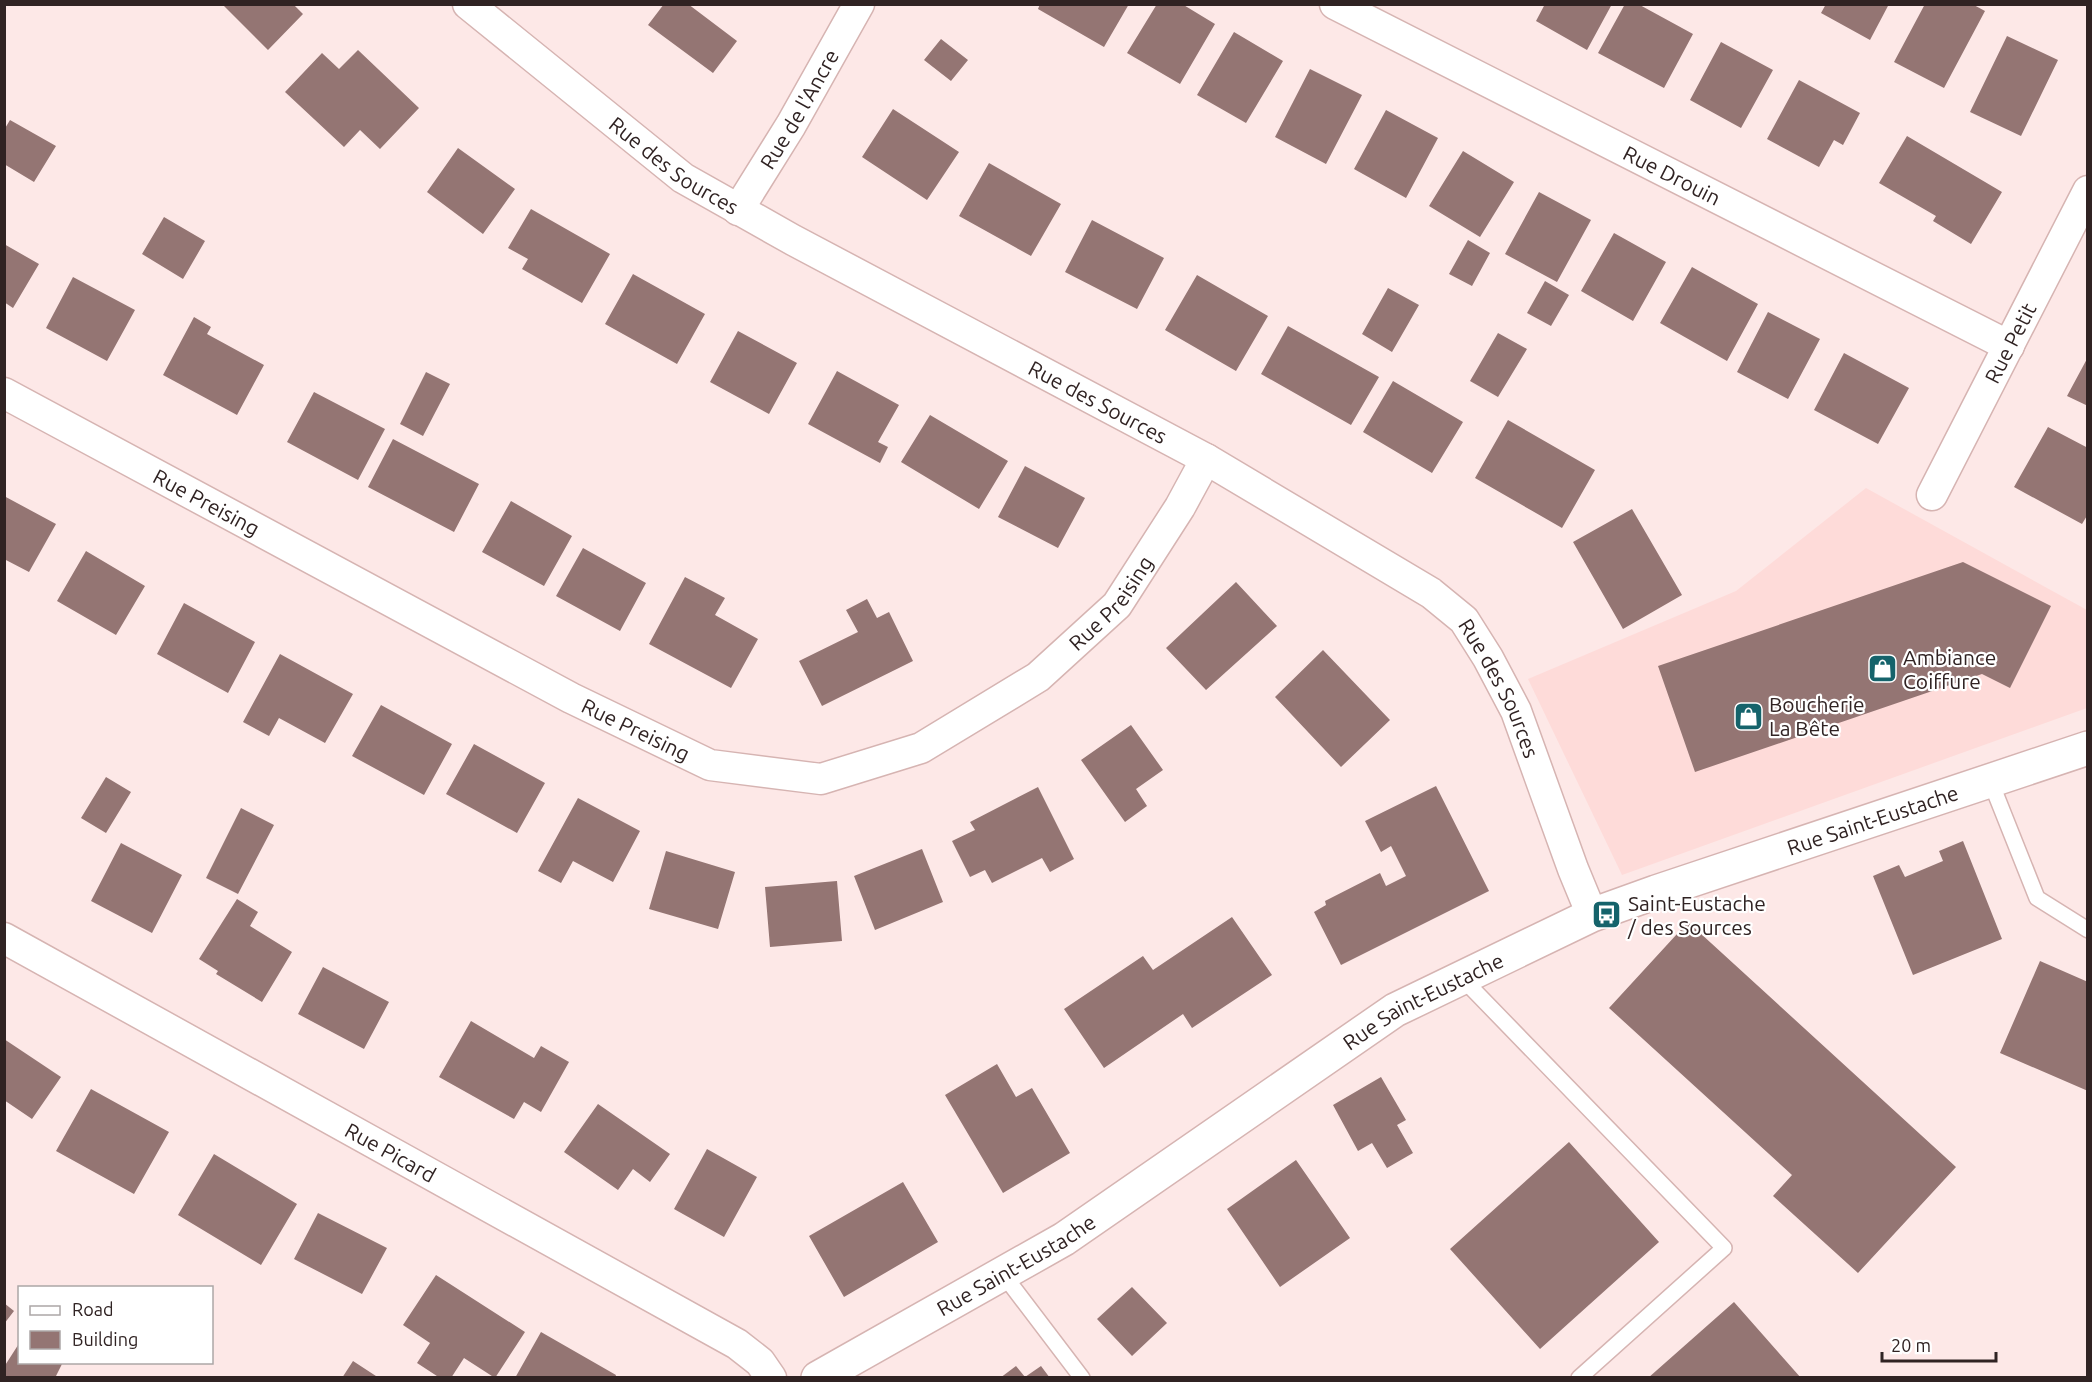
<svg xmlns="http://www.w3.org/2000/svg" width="2092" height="1382" font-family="Ubuntu,sans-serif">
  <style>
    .built { fill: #fedbd9 }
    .building { fill: #947573 }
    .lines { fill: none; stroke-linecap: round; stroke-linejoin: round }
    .lane-casing { stroke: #d6b4b2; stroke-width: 18 }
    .street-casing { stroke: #d6b4b2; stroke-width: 33 }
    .secondary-casing { stroke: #d6b4b2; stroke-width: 36 }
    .lane { stroke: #fff; stroke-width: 15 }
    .street { stroke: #fff; stroke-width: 30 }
    .secondary { stroke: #fff; stroke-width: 33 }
    .labels { text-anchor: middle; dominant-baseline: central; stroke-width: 4.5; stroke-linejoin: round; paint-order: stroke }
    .street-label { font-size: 21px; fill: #302323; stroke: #fff }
    .poi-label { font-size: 21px; fill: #302323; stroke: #fff; text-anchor: start }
  </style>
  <rect width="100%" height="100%" fill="#fde8e7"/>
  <path class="built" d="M1866,488l221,122v98l-465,167 -94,-196 208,-88z"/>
  <path class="building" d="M222,4h71l10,10 -35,36z
    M664,4h24l49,37 -24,32 -65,-48z
    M1040,4h89l-25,43 -66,-38z
    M1157,4h25l33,20 -35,60 -53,-31z
    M1545,4h67l-25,46 -51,-29z
    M1625,4h13l55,30 -29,54 -66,-35z
    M1826,4h63l-19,36 -49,-27z
    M1925,4h47l13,7 -41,77 -50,-26z
    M1234,32l49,29 -37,62 -49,-28z
    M2007,36l51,24 -37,76 -51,-24z
    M941,39l27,21 -17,21 -27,-21z
    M1721,42l52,28 -32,58 -51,-28z
    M358,50l61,58 -39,41 -20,-19 -16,17 -59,-55 37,-39 17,16z
    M1310,69l52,26 -36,69 -51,-27z
    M1799,80l61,33 -17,32 -9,-5 -15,27 -52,-28z
    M893,109l66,43 -32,48 -65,-43z
    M1386,110l52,28 -32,60 -52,-29z
    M10,120l46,26 -22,36 -30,-18v-34z
    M1907,136l95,56 -31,52 -38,-23 3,-5 -57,-33z
    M458,148l57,41 -32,45 -56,-42z
    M1463,151l51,31 -34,55 -51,-31z
    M989,163l72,41 -30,52 -72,-40z
    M1539,192l52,28 -34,62 -52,-28z
    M531,209l79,45 -28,49 -60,-34 6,-10 -20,-11z
    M164,217l41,24 -22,38 -41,-25z
    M1092,220l72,38 -27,51 -72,-37z
    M1614,233l52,29 -33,59 -52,-30z
    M1468,240l22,13 -18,33 -23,-12z
    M4,244l35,20 -26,44 -9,-6z
    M1692,267l66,37 -31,57 -67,-38z
    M633,274l72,40 -28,50 -72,-40z
    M1197,275l71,41 -32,55 -71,-41z
    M73,277l62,33 -28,51 -61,-33z
    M1545,281l24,14 -18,31 -24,-13z
    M1388,288l31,17 -27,47 -30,-18z
    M1768,312l52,27 -32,60 -51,-27z
    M194,317l17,10 -4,7 57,31 -27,50 -74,-40z
    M1288,326l91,51 -28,48 -90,-51z
    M738,331l59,32 -28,51 -59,-32z
    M1498,333l29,16 -29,48 -28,-16z
    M1844,353l65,35 -31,56 -64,-34z
    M2088,357v49l-21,-10z
    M837,371l62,34 -21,37 10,5 -8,16 -72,-39z
    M426,372l24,12 -27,52 -23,-12z
    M1393,381l70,41 -31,51 -69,-41z
    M314,392l71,37 -27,51 -71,-38z
    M930,415l78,46 -29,48 -78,-47z
    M1508,420l87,50 -33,58 -87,-50z
    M2048,427l40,21v66l-6,10 -68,-37z
    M393,439l86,45 -25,48 -86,-45z
    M1025,466l60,32 -27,50 -60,-31z
    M4,496l52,28 -27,48 -25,-13z
    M511,501l61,35 -28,50 -62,-34z
    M1632,509l50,86 -59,34 -50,-87z
    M583,548l63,35 -26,48 -64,-35z
    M86,551l59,35 -29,49 -59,-34z
    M1963,562l88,44 -41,82 -28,-14 -287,98 -37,-106z
    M685,577l40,21 -10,17 43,24 -27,49 -82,-44z
    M1236,582l41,44 -71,64 -40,-42z
    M867,599l10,19 12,-6 24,49 -91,45 -23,-45 59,-29 -12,-22z
    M184,603l71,39 -27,51 -71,-39z
    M1323,650l67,70 -49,47 -66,-70z
    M280,654l73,40 -28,49 -46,-25 -10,18 -26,-14z
    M381,705l71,39 -28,51 -72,-39z
    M1131,725l32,45 -27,19 11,17 -22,16 -44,-62z
    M474,744l71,39 -28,50 -71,-39z
    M106,777l25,15 -25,41 -25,-15z
    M1436,786l53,105 -148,74 -27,-53 12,-7 -1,-4 55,-28 6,13 20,-10 -15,-30 -10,6 -16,-31z
    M1038,787l36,72 -24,13 -8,-14 -50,25 -7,-13 -15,7 -18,-36 23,-11 -5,-8z
    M578,798l62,33 -27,51 -40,-21 -12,22 -23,-12z
    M241,808l33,17 -36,69 -32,-16z
    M1963,841l39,98 -89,36 -40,-99 26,-11 6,12 38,-16 -4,-10z
    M121,843l61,32 -30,58 -61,-32z
    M922,849l21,53 -68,28 -21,-54z
    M666,851l69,21 -17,57 -69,-20z
    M837,881l5,60 -72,6 -5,-60z
    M237,899l21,13 -8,14 42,26 -30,50 -46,-28 2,-3 -19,-12z
    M1232,917l40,58 -80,53 -9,-14 -79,54 -40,-59 79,-53 10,14z
    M1688,922l268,245 -98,106 -85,-77 19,-21 -183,-167z
    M2040,961l48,21v109l-88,-38z
    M323,967l66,35 -25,47 -66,-35z
    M471,1021l63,37 7,-12 28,16 -28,50 -17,-10 -10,17 -75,-42z
    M4,1039l57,38 -29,42 -28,-19z
    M997,1064l19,33 16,-9 38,65 -67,40 -58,-98z
    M1381,1077l25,43 -9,5 16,28 -26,15 -15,-25 -14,8 -25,-46z
    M91,1089l78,43 -35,62 -78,-43z
    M598,1104l72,50 -20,28 -17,-13 -15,21 -54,-38z
    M1569,1142l90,100 -119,107 -90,-100z
    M707,1149l50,28 -33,60 -50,-28z
    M214,1154l83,50 -36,61 -83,-50z
    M1296,1160l54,78 -70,49 -53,-78z
    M903,1182l35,60 -94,55 -35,-61z
    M318,1213l69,35 -25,46 -68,-35z
    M436,1275l89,57 -30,46 -31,-20 -13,20h-11l-23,-15 13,-20 -27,-18z
    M1132,1287l35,36 -35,33 -35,-37z
    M1734,1302l67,76h-153z
    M4,1303l10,8 -10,13z
    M541,1332l75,43 -1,3h-100z
    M20,1342v20h43l-8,16h-51v-11z
    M353,1361l26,17h-37z
    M1016,1366l9,11 16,-11 9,12h-50z"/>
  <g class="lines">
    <defs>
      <path id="lane" d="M1990,780l47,118 51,32
        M1461,977l263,271 -145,130
        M1003,1274l79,104"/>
      <g id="street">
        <path id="s1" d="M468,4l215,174 110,62 413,219 225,134 33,27 24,38 28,53 57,158 19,46"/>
        <path id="s2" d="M1335,4l674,342"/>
        <path id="s3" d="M738,210l53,-85 68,-121"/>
        <path id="s4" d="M4,393l567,305 139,67 111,14 100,-31 117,-71 79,-72 63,-98 26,-48"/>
        <path id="s5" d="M1932,495l156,-304"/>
        <path id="s6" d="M4,938l733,406 23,18 11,16"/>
      </g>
      <g id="secondary">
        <path id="s7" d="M818,1378l246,-139 331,-229 197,-95 64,-23 432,-144"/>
      </g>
    </defs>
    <use href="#lane" class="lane-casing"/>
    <use href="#street" class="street-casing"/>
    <use href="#secondary" class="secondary-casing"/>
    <use href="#lane" class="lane"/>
    <use href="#street" class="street"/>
    <use href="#secondary" class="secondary"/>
  </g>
  <defs>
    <symbol id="shop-square" viewBox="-11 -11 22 22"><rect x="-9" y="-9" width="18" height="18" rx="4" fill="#15636b" stroke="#fff"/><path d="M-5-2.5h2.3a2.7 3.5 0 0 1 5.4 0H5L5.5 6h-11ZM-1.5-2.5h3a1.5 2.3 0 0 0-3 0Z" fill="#fff"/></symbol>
    <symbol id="bus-square" viewBox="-11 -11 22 22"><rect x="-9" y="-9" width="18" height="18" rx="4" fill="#15636b" stroke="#fff"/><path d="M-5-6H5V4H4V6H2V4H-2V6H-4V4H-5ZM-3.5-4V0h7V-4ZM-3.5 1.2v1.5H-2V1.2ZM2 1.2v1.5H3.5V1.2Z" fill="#fff"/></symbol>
  </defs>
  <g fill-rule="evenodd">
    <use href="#shop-square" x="1866" y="652" width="33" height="33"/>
    <use href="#shop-square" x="1732" y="700" width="33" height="33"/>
    <use href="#bus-square" x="1590" y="898" width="33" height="33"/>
  </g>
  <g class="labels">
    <g class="street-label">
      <text stroke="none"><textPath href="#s3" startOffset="118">Rue de l'Ancre</textPath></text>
      <text stroke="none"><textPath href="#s1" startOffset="262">Rue des Sources</textPath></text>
      <text stroke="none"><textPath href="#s2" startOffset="378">Rue Drouin</textPath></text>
      <text stroke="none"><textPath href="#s5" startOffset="171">Rue Petit</textPath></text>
      <text stroke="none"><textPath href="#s1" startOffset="748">Rue des Sources</textPath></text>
      <text stroke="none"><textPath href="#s4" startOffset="230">Rue Preising</textPath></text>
      <text stroke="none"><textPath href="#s4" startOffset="1256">Rue Preising</textPath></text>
      <text stroke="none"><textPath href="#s1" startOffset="1252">Rue des Sources</textPath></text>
      <text stroke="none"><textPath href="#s4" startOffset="716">Rue Preising</textPath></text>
      <text stroke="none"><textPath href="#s7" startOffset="1200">Rue Saint-Eustache</textPath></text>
      <text stroke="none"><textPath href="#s7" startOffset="714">Rue Saint-Eustache</textPath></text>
      <text stroke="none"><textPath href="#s6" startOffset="442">Rue Picard</textPath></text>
      <text stroke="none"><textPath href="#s7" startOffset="228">Rue Saint-Eustache</textPath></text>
    </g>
    <g class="poi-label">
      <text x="1903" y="657">Ambiance<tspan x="1903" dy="24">Coiffure</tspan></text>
      <text x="1769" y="704">Boucherie<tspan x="1769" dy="24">La Bête</tspan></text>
      <text x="1628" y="903">Saint-Eustache<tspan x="1628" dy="24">/ des Sources</tspan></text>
    </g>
  </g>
  <rect width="2092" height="1382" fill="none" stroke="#302323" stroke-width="12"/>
  <rect x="18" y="1286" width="195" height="78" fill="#ffffff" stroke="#aca7a7" stroke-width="1.5"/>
  <rect x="30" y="1306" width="30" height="9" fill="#ffffff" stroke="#aca7a7" stroke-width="1.5"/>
  <text x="72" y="1316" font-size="18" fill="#302323">Road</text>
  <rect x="30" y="1331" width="30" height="18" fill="#947573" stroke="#aca7a7" stroke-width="1.5"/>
  <text x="72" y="1346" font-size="18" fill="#302323">Building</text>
  <path d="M1882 1352v9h114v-9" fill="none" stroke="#302323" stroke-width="3"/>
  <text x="1891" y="1352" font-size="18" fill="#302323" stroke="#ffffff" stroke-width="4.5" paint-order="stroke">20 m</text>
</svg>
